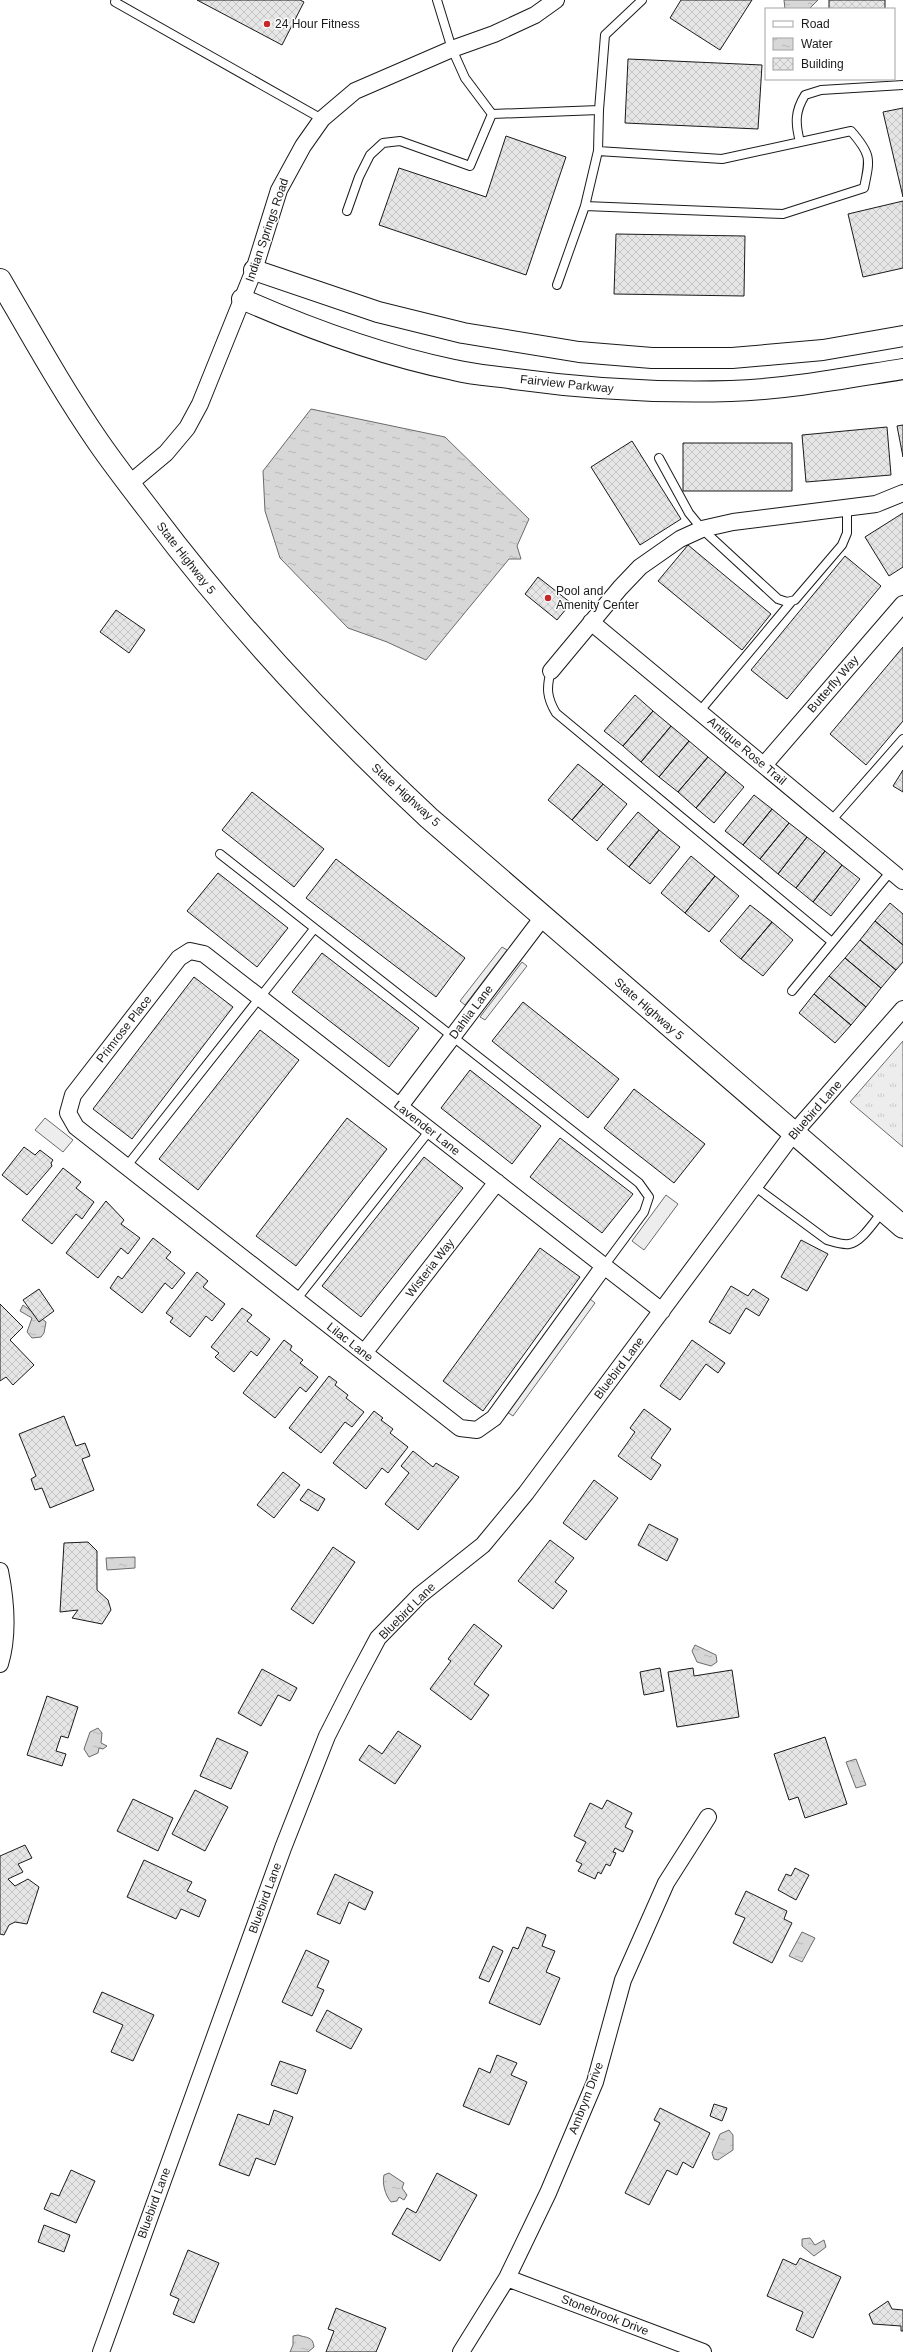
<svg xmlns="http://www.w3.org/2000/svg" width="903" height="2352" font-family="Arial,sans-serif">
  <style>
    .grass { fill: url(#grass-tufts); stroke: #6a6a6a }
    .built { fill: #ededed; stroke: #6a6a6a }
    .water { fill: url(#water-ripples); stroke: #6a6a6a }
    .building { fill: url(#building-cross-hatch); stroke: #1a1a1a }
    .lines { fill: none; stroke-linecap: round; stroke-linejoin: round }
    .service-casing { stroke: #1a1a1a; stroke-width: 10 }
    .minor-casing { stroke: #1a1a1a; stroke-width: 18 }
    .tertiary-casing { stroke: #1a1a1a; stroke-width: 22 }
    .secondary-casing { stroke: #1a1a1a; stroke-width: 24 }
    .service { stroke: #fff; stroke-width: 8 }
    .minor { stroke: #fff; stroke-width: 16 }
    .tertiary { stroke: #fff; stroke-width: 20 }
    .secondary { stroke: #fff; stroke-width: 22 }
    .poi-dot { fill: #c62828; stroke: #fff; stroke-width: 1.5 }
    .labels { text-anchor: middle; dominant-baseline: central; stroke-width: 3; stroke-linejoin: round; paint-order: stroke }
    .poi-label { font-size: 12px; fill: #1a1a1a; stroke: #fff; text-anchor: start }
    .street-label { font-size: 12px; fill: #1a1a1a; stroke: #fff }
  </style>
  <defs>
    <pattern id="grass-tufts" width="24" height="20" patternUnits="userSpaceOnUse"><rect width="24" height="20" fill="#ededed"/><path d="M3 7l-1-3M5 7V3M7 7l1-3M15 17l-1-3M17 17v-4M19 17l1-3" fill="none" stroke="#cbcbcb"/></pattern>
    <pattern id="water-ripples" width="26" height="14" patternUnits="userSpaceOnUse"><rect width="26" height="14" fill="#d7d7d7"/><path d="M2 4q2-2 4 0t4 0M15 11q2-2 4 0t4 0" fill="none" stroke="#b8b8b8"/></pattern>
    <pattern id="building-cross-hatch" width="8" height="8" patternUnits="userSpaceOnUse"><rect width="8" height="8" fill="#e6e6e6"/><path d="M0 0l8 8M0 8l8-8" fill="none" stroke="#c5c5c5"/></pattern>
  </defs>
  <rect width="100%" height="100%" fill="#fff"/>
  <path class="grass" d="M903,1041v106l-53,-45z"/>
  <path class="built" d="M502,947l5,3 -42,55 -5,-4z
    M522,962l5,4 -42,54 -5,-3z
    M45,1118l28,22 -10,12 -28,-22z
    M666,1195l12,9 -34,46 -12,-9z
    M590,1299l5,4 -82,113 -6,-4z"/>
  <path class="water" d="M784,0h34l-9,9h-24z
    M311,409l134,28 84,82 -12,27 4,13h-12l-83,101 -39,-18 -39,-14 -68,-70 -15,-47 -2,-40z
    M23,1305l23,17 -2,11 -3,4 -9,1 -5,-6 5,-14 -12,-7z
    M135,1557v11l-28,2 -1,-12z
    M695,1645l21,10 1,7 -6,4 -14,-4 -5,-11z
    M98,1728l4,5 -1,10 6,3 -4,3 -4,-1 -1,5 -9,4 -5,-8 6,-17z
    M856,1759l10,26 -10,3 -10,-26z
    M802,1932l13,6 -13,24 -13,-6z
    M729,2130l4,5v15l-15,10 -4,-1 -2,-6 8,-19z
    M389,2173l15,10 -2,5 5,7 -3,5 -5,-3 -2,4 -6,1c-6,-7 -9,-19 -7,-27z
    M810,2238l5,7 9,-5 2,7 -12,9 -12,-10v-7z
    M298,2335c8,3 15,1 16,12l-6,5h-18l3,-7v-9z"/>
  <path class="building" d="M197,0h103l4,2 -22,43z
    M681,0h71l-32,50 -50,-32z
    M829,0h56v9h-56z
    M628,59l134,6 -4,64 -133,-6z
    M903,108v89l-20,-85z
    M506,136l60,21 -40,118 -147,-50 20,-57 87,29z
    M903,201v67l-40,9 -15,-63z
    M616,234l129,2 -1,60 -130,-2z
    M903,425v32l-6,-31z
    M887,427l4,48 -85,7 -4,-47z
    M632,441l49,78 -41,26 -49,-78z
    M683,443h109v48h-109z
    M903,513v54l-14,9 -24,-39z
    M688,545l83,69 -29,36 -84,-69z
    M845,556l36,30 -94,113 -36,-29z
    M538,577l33,26 -14,17 -32,-26z
    M116,610l29,20 -16,23 -29,-21z
    M903,647v74l-37,44 -36,-31z
    M635,695l18,16 -30,35 -19,-15z
    M653,711l18,15 -30,36 -18,-16z
    M671,726l18,15 -30,36 -18,-15z
    M689,741l19,16 -30,35 -19,-15z
    M708,757l18,15 -30,36 -18,-16z
    M578,764l25,20 -31,36 -24,-20z
    M903,770v22l-10,-6z
    M726,772l18,15 -30,36 -18,-15z
    M603,784l24,20 -30,37 -25,-21z
    M252,792l72,57 -30,38 -72,-57z
    M754,795l18,14 -29,36 -18,-14z
    M772,809l17,14 -29,36 -17,-14z
    M638,812l21,18 -30,37 -22,-18z
    M789,823l18,14 -29,37 -18,-15z
    M659,830l21,17 -30,37 -21,-17z
    M807,837l18,14 -29,37 -18,-14z
    M825,851l17,14 -29,37 -17,-14z
    M691,856l24,20 -30,37 -24,-20z
    M336,859l129,99 -29,39 -130,-99z
    M842,865l18,14 -29,37 -18,-14z
    M218,873l70,55 -31,39 -70,-56z
    M715,876l24,20 -30,36 -24,-19z
    M890,903l13,11v31l-28,-24z
    M750,905l22,17 -31,37 -21,-18z
    M875,921l28,24v17l-7,8 -36,-30z
    M772,922l21,18 -30,36 -22,-17z
    M860,940l36,30 -15,18 -36,-30z
    M322,953l97,75 -30,39 -97,-75z
    M845,958l36,30 -15,19 -37,-31z
    M829,976l37,31 -15,18 -37,-31z
    M194,977l39,30 -101,132 -39,-30z
    M814,994l37,31 -16,18 -36,-30z
    M523,1002l96,77 -31,39 -96,-77z
    M260,1030l39,30 -101,130 -39,-31z
    M470,1070l71,56 -29,38 -71,-56z
    M634,1089l71,55 -31,39 -70,-55z
    M347,1118l40,31 -91,117 -40,-30z
    M560,1138l73,56 -31,39 -72,-56z
    M24,1147l11,8 5,-5 13,10 -2,3 1,3 -25,29 -25,-20z
    M424,1157l39,31 -102,129 -39,-31z
    M63,1168l18,14 -5,6 18,14 -12,17 -6,-5 -24,30 -30,-24z
    M106,1201l18,19 -3,4 19,14 -12,16 -7,-6 -23,30 -32,-25z
    M153,1238l18,14 -5,6 19,15 -13,16 -7,-6 -23,30 -32,-25 8,-12 4,3z
    M801,1240l27,14 -21,37 -26,-14z
    M540,1248l40,29 -97,134 -40,-30z
    M197,1272l11,9 -5,6 22,17 -13,17 -6,-5 -16,21 -20,-15 3,-4 -7,-5z
    M731,1286l17,10 5,-7 16,10 -10,17 -13,-8 -16,26 -21,-12z
    M39,1289l15,22 -15,11 -16,-22z
    M0,1304l23,23 -13,13 24,25 -21,20 -7,-8 -6,4z
    M242,1308l10,7 -5,6 23,18 -13,17 -6,-5 -17,21 -19,-15 4,-4 -8,-6z
    M284,1340l8,6 -2,4 13,10 -3,3 18,14 -12,15 -6,-5 -25,31 -32,-25z
    M692,1340l33,23 -7,10 -12,-9 -26,36 -20,-14z
    M329,1376l8,6 -2,3 13,10 -2,3 18,14 -12,15 -7,-5 -24,31 -32,-25z
    M644,1409l27,20 -20,29 10,7 -10,15 -33,-24 17,-24 -5,-4z
    M374,1411l9,7 -2,2 12,9 -3,4 18,14 -20,26 -6,-5 -16,21 -33,-26z
    M64,1416l12,30 9,-3 5,13 -8,3 12,31 -44,18 -8,-20 -7,2 -4,-11 5,-3 -17,-42z
    M413,1451l20,16 3,-4 23,14 -41,53 -33,-26 24,-31 -8,-7z
    M283,1472l17,13 -26,33 -17,-13z
    M594,1480l24,18 -32,42 -23,-17z
    M308,1489l17,10 -7,12 -18,-11z
    M649,1524l29,15 -11,22 -29,-16z
    M550,1540l24,18 -19,24 12,9 -14,18 -35,-28z
    M88,1542l9,9v39l11,10 3,10 -9,14 -30,-6 6,-8 -18,2 4,-69z
    M333,1547l22,15 -42,62 -22,-15z
    M474,1624l28,22 -28,38 15,11 -18,25 -41,-31 21,-28 -3,-2z
    M660,1668l4,23 -20,4 -4,-23z
    M693,1668l1,8 38,-6 7,47 -62,10 -9,-55z
    M262,1669l35,19 -7,13 -12,-6 -17,31 -23,-13z
    M47,1696l31,11 -10,31 -7,-2 -5,15 10,3 -4,12 -35,-11z
    M398,1731l23,15 -26,38 -36,-24 10,-15 13,9z
    M825,1737l22,67 -42,14 -7,-21 -9,3 -15,-46z
    M217,1738l31,14 -17,37 -31,-13z
    M195,1790l33,17 -23,44 -33,-17z
    M133,1799l40,19 -15,33 -41,-20z
    M607,1800l25,13 -7,14 8,4 -10,21 -8,-4 -2,4 3,1 -6,13 -4,-2 -5,10 -3,-2 -3,7 -17,-8 4,-7 -6,-3 10,-19 -12,-6 16,-33 12,6z
    M25,1845l7,13 -14,6 5,8 -15,7 7,7 13,-7 11,8 -12,37 -12,-2 -6,3 -5,10 -4,-1v-78z
    M144,1860l48,22 -5,9 19,9 -7,17 -18,-8 -5,10 -49,-22z
    M795,1868l14,7 -13,25 -18,-10 8,-16 5,2z
    M335,1874l38,18 -8,18 -16,-8 -9,22 -23,-10z
    M746,1891l41,20 -3,8 8,4 -20,40 -39,-20 12,-25 -10,-4z
    M527,1927l19,8 -4,11 13,5 -9,21 14,6 -20,47 -51,-22 24,-56 5,2z
    M493,1946l10,5 -14,31 -10,-4z
    M306,1950l23,11 -12,26 7,3 -12,26 -30,-14z
    M102,1992l52,23 -21,46 -22,-9 12,-27 -30,-13z
    M327,2010l35,19 -11,20 -35,-18z
    M497,2055l20,8 -6,12 16,7 -18,43 -46,-19 16,-38 11,5z
    M280,2061l26,9 -9,24 -26,-9z
    M714,2104l13,4 -5,13 -12,-5z
    M660,2108l50,25 -17,35 -10,-6 -6,13 -10,-5 -18,35 -24,-12 35,-70 -6,-3z
    M274,2110l19,7 -18,48 -19,-7 -7,18 -30,-11 19,-51 31,11z
    M71,2170l24,11 -19,42 -32,-14 7,-16 8,3z
    M437,2173l40,22 -37,66 -48,-27 15,-26 9,5z
    M44,2225l26,10 -6,17 -26,-10z
    M188,2250l31,13 -25,60 -21,-9 6,-15 -9,-4z
    M800,2258l41,19 -28,61 -17,-8 7,-18 -36,-16 16,-37 13,6z
    M888,2301l4,8 11,1v21h-2v-5l-28,-2 -4,-10z
    M336,2308l50,20 -10,24h-50l8,-21 -6,-2z"/>
  <g class="lines">
    <defs>
      <path id="service" d="M116,0l-1,2 207,117
        M437,0l15,49 13,29 27,36 107,-4 6,-75 37,-35
        M800,142c-5,-19 -5,-31 5,-47l16,-5 82,-5
        M598,151l124,8 129,-28c21,24 19,28 13,57l-81,26 -198,-8 13,-55 1,-41
        M347,211l12,-34 11,-22 13,-12 17,-2 70,25 22,-52
        M557,285l28,-79
        M659,458l30,55 13,16 76,70 9,3 8,-2 47,-55 5,-12v-25
        M551,671c-5,17 -4,27 5,42l276,229
        M699,712l93,-111
        M831,821l72,-82
        M220,854l419,329 10,14 -5,15 -40,54
        M792,991l99,-120
        M126,1167l188,-238
        M754,1186l73,54c7,2 15,5 22,4 13,-2 26,-24 34,-33
        M296,1300l134,-170"/>
      <path id="minor" d="M129,484l37,-31 21,-25 13,-24 54,-134 25,-80 24,-44 19,-27 33,-28 97,-42 42,-15 41,-19 21,-15
        M591,622l312,259
        M551,671l69,-83 20,-21 40,-28 22,-10 31,-7 143,-18 27,-11
        M764,765l139,-161
        M400,1106l143,-189
        M604,1266l-110,152 -17,12 -17,-2 -384,-301 -8,-14 5,-18 106,-137 11,-7 14,3 400,312 58,45
        M364,1353l133,-171
        M0,1571c6,30 9,63 0,93
        M507,2278l196,74
        M101,2352l182,-504 44,-112 27,-53 24,-45 42,-43 63,-50 43,-52 267,-359 110,-125
        M461,2352l46,-74 41,-85 47,-111 28,-102 43,-97 42,-66"/>
      <path id="tertiary" d="M254,270l124,42 85,21 116,19 73,6h80l91,-8 80,-14
        M242,299c68,30 139,56 212,71 20,5 41,6 61,9 72,10 144,14 216,12 58,-2 115,-13 172,-22"/>
      <path id="secondary" d="M0,280c32,55 63,111 99,163 16,23 33,45 50,67 84,112 178,213 280,308l474,409"/>
    </defs>
    <use href="#service" class="service-casing"/>
    <use href="#minor" class="minor-casing"/>
    <use href="#tertiary" class="tertiary-casing"/>
    <use href="#secondary" class="secondary-casing"/>
    <use href="#service" class="service"/>
    <use href="#minor" class="minor"/>
    <use href="#tertiary" class="tertiary"/>
    <use href="#secondary" class="secondary"/>
  </g>
  <g class="poi-dot">
    <circle cx="267" cy="24" r="4"/>
    <circle cx="548" cy="598" r="4"/>
  </g>
  <g class="labels">
    <g class="poi-label">
      <text x="275" y="24">24 Hour Fitness</text>
      <text x="556" y="591">Pool and<tspan x="556" dy="14">Amenity Center</tspan></text>
    </g>
    <g class="street-label">
      <text transform="translate(267 230) rotate(-71)">Indian Springs Road</text>
      <text transform="translate(567 384) rotate(6)">Fairview Parkway</text>
      <text transform="translate(186 558) rotate(52)">State Highway 5</text>
      <text transform="translate(833 684) rotate(-49)">Butterfly Way</text>
      <text transform="translate(747 751) rotate(40)">Antique Rose Trail</text>
      <text transform="translate(406 795) rotate(42)">State Highway 5</text>
      <text transform="translate(649 1009) rotate(41)">State Highway 5</text>
      <text transform="translate(471 1012) rotate(-53)">Dahlia Lane</text>
      <text transform="translate(124 1029) rotate(-52)">Primrose Place</text>
      <text transform="translate(815 1110) rotate(-49)">Bluebird Lane</text>
      <text transform="translate(427 1128) rotate(38)">Lavender Lane</text>
      <text transform="translate(430 1268) rotate(-52)">Wisteria Way</text>
      <text transform="translate(350 1342) rotate(38)">Lilac Lane</text>
      <text transform="translate(619 1368) rotate(-53)">Bluebird Lane</text>
      <text transform="translate(407 1611) rotate(-45)">Bluebird Lane</text>
      <text transform="translate(265 1898) rotate(-70)">Bluebird Lane</text>
      <text transform="translate(586 2098) rotate(-69)">Ambrym Drive</text>
      <text transform="translate(154 2203) rotate(-70)">Bluebird Lane</text>
      <text transform="translate(605 2315) rotate(21)">Stonebrook Drive</text>
    </g>
  </g>
  <rect x="765" y="8" width="130" height="72" fill="#ffffff" stroke="#a3a3a3"/>
  <rect x="773" y="21" width="20" height="6" fill="#ffffff" stroke="#a3a3a3"/>
  <text x="801" y="28" font-size="12" fill="#1a1a1a">Road</text>
  <rect x="773" y="38" width="20" height="12" fill="url(#water-ripples)" stroke="#a3a3a3"/>
  <text x="801" y="48" font-size="12" fill="#1a1a1a">Water</text>
  <rect x="773" y="58" width="20" height="12" fill="url(#building-cross-hatch)" stroke="#a3a3a3"/>
  <text x="801" y="68" font-size="12" fill="#1a1a1a">Building</text>
</svg>
